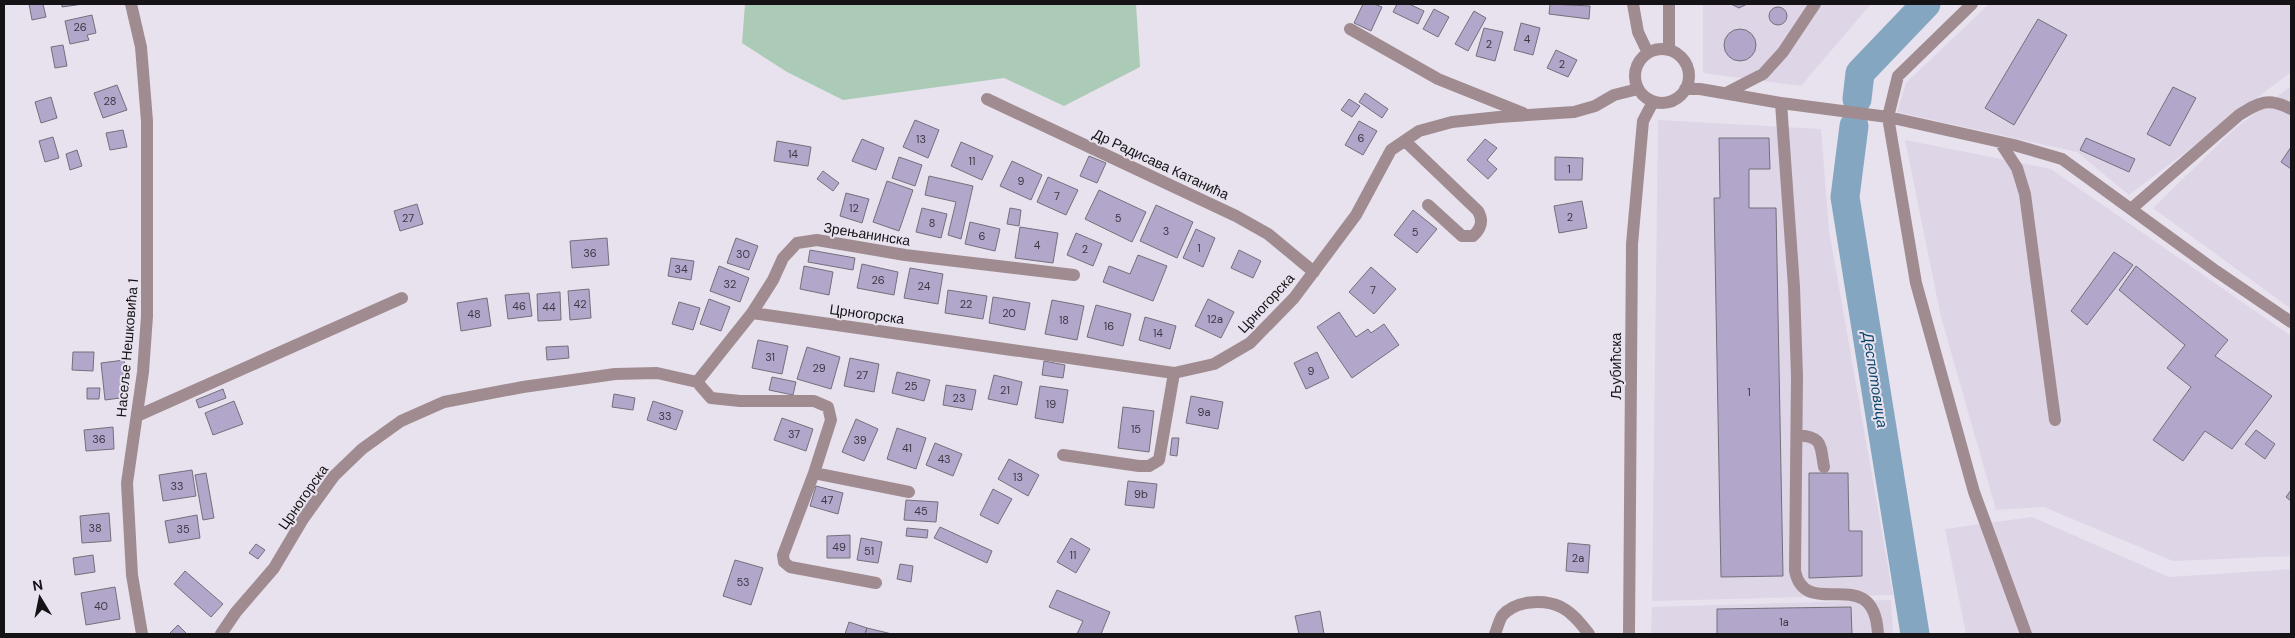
<svg xmlns="http://www.w3.org/2000/svg" width="2295" height="638" font-family="'DM Sans',sans-serif">
  <style>
    .built { fill: #ded5e7 }
    .green { fill: #accbb6 }
    .lines { fill: none; stroke-linecap: round; stroke-linejoin: round }
    .river { stroke: #84a6c1; stroke-width: 29 }
    .building { fill: #b2a6cb; stroke: #73707a }
    .minor { stroke: #a08c90; stroke-width: 12 }
    .labels { text-anchor: middle; dominant-baseline: central; stroke-width: 4; stroke-linejoin: round; paint-order: stroke }
    .number-label { font-size: 11px; fill: #3c3843 }
    .street-label { font-size: 14px; fill: #151316; stroke: #e8e2ee }
    .water-label { font-size: 15px; font-style: italic; fill: #07456a; stroke: #e8e2ee }
  </style>
  <rect width="100%" height="100%" fill="#e8e2ee"/>
  <path class="built" d="M1703,4h168l-70,82 -98,-13z
    M1989,4h302v68l-162,123 -52,-43 -180,-40 9,-29z
    M2291,86v223l-138,-101 80,-78z
    M1658,120l163,9 8,101 64,365 -241,6z
    M1905,140l146,29 240,167v220l-118,5 -129,-54 -48,3 -55,-193z
    M2032,517l137,60 122,-8v65h-325l-21,-105z
    M1891,600l2,34h-242l1,-27z"/>
  <path class="green" d="M745,4h391l4,63 -76,39 -60,-28 -161,22 -56,-28 -45,-29z"/>
  <g class="lines">
    <path class="river" d="M1857,99l3,-26 66,-69
      M1854,126l-9,71 70,437"/>
  </g>
  <path class="building" d="M29,4h14l3,13 -14,3z
    M62,4h21l-21,3z
    M1363,4h11l8,3 -11,24 -17,-8z
    M1397,4h12l15,7 -6,13 -25,-12z
    M1550,4l40,2 -1,13 -40,-5z
    M1731,4h16l-8,4z
    M1769 16a9 9 0 1 1 18 0a9 9 0 1 1-18 0Z
    M1434,9l15,8 -11,20 -15,-8z
    M1474,11l12,7 -18,33 -13,-7z
    M92,15l4,18 -9,2 2,5 -19,4 -5,-23z
    M2038,19l29,16 -53,90 -29,-17z
    M1521,23l19,5 -7,27 -19,-5z
    M1484,28l19,4 -8,29 -19,-5z
    M1724 45a16 16 0 1 1 32 0a16 16 0 1 1-32 0Z
    M63,45l4,21 -12,2 -4,-21z
    M1556,50l21,10 -9,17 -21,-9z
    M117,85l10,25 -24,8 -9,-25z
    M2173,87l23,11 -26,48 -23,-12z
    M1365,93l23,16 -6,9 -23,-16z
    M51,97l6,21 -16,5 -6,-21z
    M1349,99l11,7 -8,11 -11,-7z
    M915,120l24,10 -11,28 -25,-11z
    M1359,121l18,10 -14,24 -18,-10z
    M123,130l4,17 -17,3 -4,-17z
    M53,137l6,21 -14,4 -6,-21z
    M1719,138h50l1,31h-21v39h27l7,368 -62,1 -7,-379h6z
    M2086,138l49,21 -6,13 -49,-22z
    M862,139l22,9 -8,22 -24,-9z
    M1485,139l12,9 -10,12 10,9 -9,10 -21,-19z
    M777,141l34,6 -3,19 -34,-5z
    M961,142l32,14 -11,24 -31,-14z
    M2291,147v22l-10,-7z
    M77,150l5,16 -12,4 -4,-16z
    M1089,156l17,7 -9,20 -17,-7z
    M899,157l23,8 -7,21 -23,-8z
    M1555,157l28,1 -1,22h-27z
    M1012,161l30,14 -11,25 -31,-14z
    M823,171l16,12 -6,8 -16,-12z
    M929,176l44,10 -12,53 -13,-4 8,-33 -31,-7z
    M1048,177l30,13 -12,25 -29,-13z
    M887,181l26,9 -14,41 -26,-9z
    M1099,190l47,22 -14,30 -47,-23z
    M846,193l23,6 -7,24 -22,-7z
    M1582,201l5,27 -28,5 -5,-27z
    M417,204l6,20 -23,7 -6,-20z
    M1156,205l37,17 -16,36 -37,-17z
    M922,208l25,6 -6,24 -25,-6z
    M1010,208l11,2 -2,16 -12,-2z
    M1413,210l24,19 -20,24 -23,-18z
    M970,222l30,7 -5,22 -30,-7z
    M1020,227l38,6 -5,30 -38,-5z
    M1196,229l19,9 -12,29 -20,-9z
    M1076,233l26,11 -9,22 -26,-11z
    M607,238l2,27 -37,3 -2,-27z
    M736,238l22,8 -9,24 -22,-7z
    M810,250l45,8 -2,12 -45,-8z
    M1239,250l22,11 -8,17 -22,-10z
    M2114,252l19,13 -46,60 -16,-14z
    M1138,255l29,11 -14,35 -50,-19 6,-16 21,8z
    M671,258l23,3 -3,19 -23,-4z
    M862,264l36,8 -4,23 -37,-7z
    M719,266l30,12 -9,24 -30,-11z
    M804,266l29,6 -4,23 -29,-6z
    M2136,266l92,74 -13,16 57,40 -40,53 -27,-18 -22,30 -30,-21 38,-53 -24,-19 18,-23 -66,-55z
    M1371,267l25,22 -22,25 -25,-22z
    M910,268l33,6 -5,30 -34,-6z
    M589,289l2,29 -21,2 -2,-29z
    M948,290l39,6 -4,23 -38,-6z
    M560,292l1,28 -23,1 -1,-27z
    M529,293l3,23 -24,3 -3,-24z
    M993,297l37,6 -5,27 -36,-7z
    M487,298l4,28 -30,5 -4,-28z
    M709,299l21,8 -9,24 -21,-7z
    M1208,299l26,13 -13,26 -26,-12z
    M1052,300l32,6 -7,34 -32,-6z
    M679,302l21,6 -7,22 -21,-6z
    M1096,305l35,9 -8,32 -36,-9z
    M1339,312l17,25 12,-8 3,4 13,-9 15,21 -47,33 -35,-51z
    M1145,317l31,9 -6,23 -31,-9z
    M758,340l30,6 -6,28 -30,-6z
    M568,346l1,12 -22,2 -1,-13z
    M807,347l33,10 -9,32 -34,-10z
    M73,352h21l-1,19 -21,-1z
    M1317,352l12,26 -23,11 -12,-26z
    M850,358l29,6 -5,28 -30,-6z
    M124,360l4,37 -23,3 -4,-37z
    M1044,361l21,4 -2,13 -21,-3z
    M897,372l33,8 -6,21 -32,-8z
    M994,375l28,7 -5,23 -29,-6z
    M772,377l24,5 -3,13 -24,-5z
    M946,385l30,5 -4,20 -29,-5z
    M1040,386l28,4 -5,33 -28,-5z
    M87,388h13l-1,11h-12z
    M223,389l3,9 -27,10 -3,-8z
    M614,394l21,4 -2,12 -21,-3z
    M1191,396l32,6 -5,27 -32,-6z
    M234,401l9,23 -30,11 -8,-22z
    M653,401l30,10 -7,19 -29,-10z
    M1123,407l31,4 -5,41 -31,-4z
    M782,418l31,11 -7,22 -32,-11z
    M856,419l22,10 -14,32 -22,-9z
    M113,427l1,22 -28,2 -2,-21z
    M897,428l29,10 -10,31 -29,-10z
    M2256,430l19,14 -10,15 -20,-15z
    M1172,438h7l-2,18 -7,-1z
    M935,443l27,11 -9,22 -27,-11z
    M1009,459l30,16 -11,21 -30,-17z
    M192,470l4,26 -33,5 -4,-26z
    M206,473l8,45 -11,2 -8,-45z
    M1809,473h39l1,58h13v45l-53,2z
    M1128,481l29,3 -3,24 -29,-3z
    M816,486l27,7 -5,21 -28,-8z
    M993,489l19,10 -14,25 -18,-9z
    M2291,490v11l-5,-4z
    M906,500l32,2 -2,20 -32,-2z
    M109,513l2,28 -29,2 -2,-27z
    M197,515l3,23 -31,5 -4,-22z
    M940,527l52,24 -5,12 -53,-25z
    M907,528l21,2 -1,8 -21,-2z
    M850,535v23h-23v-22z
    M861,538l21,4 -4,21 -21,-3z
    M1071,538l19,11 -14,24 -19,-11z
    M1568,543l22,2 -2,28 -22,-2z
    M256,544l9,6 -7,9 -9,-6z
    M93,555l2,17 -20,3 -2,-17z
    M735,560l28,8 -12,37 -28,-9z
    M900,564l13,2 -2,16 -14,-3z
    M185,571l38,33 -12,13 -37,-33z
    M115,587l5,32 -34,6 -5,-32z
    M1057,590l53,22 -9,22h-24l6,-13 -34,-14z
    M1851,607l1,27h-135v-25z
    M1320,611l4,23h-25l-4,-18z
    M849,622l18,6 -2,6h-20z
    M178,625l9,9h-18z
    M867,628l25,6h-27z"/>
  <g class="lines">
    <path class="minor" d="M131,4l10,43 6,74v195l-4,56 -16,111 5,92 10,59
      M1633,4l5,28 10,21
      M1972,4l-74,72 -10,41 126,28 48,14 154,112 75,51
      M1350,29l88,50 85,34
      M1635 76a27 27 0 1 1 54 0a27 27 0 1 1-54 0Z
      M1669,50v-46
      M1685,89h15l81,14 107,14 28,166 58,209 52,142
      M1726,93l37,-19 20,-22 32,-48
      M987,99l249,117 32,18 46,38
      M1781,103l13,184 3,89 -2,195c11,52 79,-11 83,63
      M1405,141l73,70c5,9 4,17 -5,25h-11l-34,-31
      M2000,142l17,26 8,26 30,226
      M2131,209l108,-94c21,-13 29,-18 52,-6
      M752,313l422,60 40,-9 36,-21 44,-45 62,-83 35,-65 28,-19 33,-9 47,-5 75,-5 21,-6 19,-11 24,-6
      M697,382l55,-69 21,-33 10,-22 14,-15 20,-3 88,15 169,20
      M137,416l265,-118
      M1797,435c26,2 23,9 27,32
      M1063,455l76,11h10l10,-6 15,-87
      M814,473l-31,82 1,7 6,5 86,16
      M221,634l15,-22 38,-44 29,-49 31,-43 28,-27 39,-28 43,-19 79,-15 92,-13 42,-1 40,9 14,16 29,3h74l14,6 3,13 -17,53 95,19
      M1495,634c2,-5 4,-13 7,-18 13,-16 42,-17 59,-9 12,6 20,17 28,27
      M1629,634l3,-390 11,-123 10,-19"/>
  </g>
  <g class="labels">
    <g class="number-label">
      <text x="80" y="27">26</text>
      <text x="1527" y="39">4</text>
      <text x="1489" y="44">2</text>
      <text x="1562" y="64">2</text>
      <text x="110" y="101">28</text>
      <text x="1361" y="138">6</text>
      <text x="921" y="139">13</text>
      <text x="793" y="154">14</text>
      <text x="972" y="161">11</text>
      <text x="1569" y="169">1</text>
      <text x="1021" y="181">9</text>
      <text x="1057" y="196">7</text>
      <text x="854" y="208">12</text>
      <text x="1570" y="217">2</text>
      <text x="408" y="218">27</text>
      <text x="1118" y="218">5</text>
      <text x="932" y="223">8</text>
      <text x="1166" y="231">3</text>
      <text x="1415" y="232">5</text>
      <text x="982" y="236">6</text>
      <text x="1037" y="245">4</text>
      <text x="1199" y="248">1</text>
      <text x="1085" y="249">2</text>
      <text x="590" y="253">36</text>
      <text x="743" y="254">30</text>
      <text x="681" y="269">34</text>
      <text x="878" y="280">26</text>
      <text x="730" y="284">32</text>
      <text x="924" y="286">24</text>
      <text x="1373" y="290">7</text>
      <text x="580" y="304">42</text>
      <text x="966" y="304">22</text>
      <text x="519" y="306">46</text>
      <text x="549" y="307">44</text>
      <text x="1009" y="313">20</text>
      <text x="474" y="314">48</text>
      <text x="1215" y="319">12a</text>
      <text x="1064" y="320">18</text>
      <text x="1109" y="326">16</text>
      <text x="1158" y="333">14</text>
      <text x="770" y="357">31</text>
      <text x="819" y="368">29</text>
      <text x="1311" y="371">9</text>
      <text x="862" y="375">27</text>
      <text x="911" y="386">25</text>
      <text x="1005" y="390">21</text>
      <text x="1749" y="392">1</text>
      <text x="959" y="398">23</text>
      <text x="1051" y="404">19</text>
      <text x="1204" y="412">9a</text>
      <text x="665" y="416">33</text>
      <text x="1136" y="429">15</text>
      <text x="794" y="434">37</text>
      <text x="99" y="439">36</text>
      <text x="860" y="440">39</text>
      <text x="907" y="448">41</text>
      <text x="944" y="459">43</text>
      <text x="1018" y="477">13</text>
      <text x="177" y="486">33</text>
      <text x="1141" y="494">9b</text>
      <text x="827" y="500">47</text>
      <text x="921" y="511">45</text>
      <text x="95" y="528">38</text>
      <text x="183" y="529">35</text>
      <text x="839" y="547">49</text>
      <text x="869" y="551">51</text>
      <text x="1073" y="555">11</text>
      <text x="1578" y="558">2a</text>
      <text x="743" y="582">53</text>
      <text x="101" y="606">40</text>
      <text x="1784" y="622">1a</text>
    </g>
    <g class="street-label">
      <text transform="translate(1161 164) rotate(25)">Др Радисава Катанића</text>
      <text transform="translate(867 234) rotate(9)">Зрењанинска</text>
      <text transform="translate(1266 303) rotate(-47)">Црногорска</text>
      <text transform="translate(867 314) rotate(8)">Црногорска</text>
      <text transform="translate(127 348) rotate(-85)">Насеље Нешковића 1</text>
      <text transform="translate(1616 366) rotate(-90)">Љубићска</text>
      <text transform="translate(303 497) rotate(-55)">Црногорска</text>
    </g>
    <g class="water-label">
      <text transform="translate(1875 380) rotate(81)">Деспотовица</text>
    </g>
  </g>
  <rect width="2295" height="638" fill="none" stroke="#151316" stroke-width="10"/>
  <g transform="translate(40 598) rotate(350)" stroke="#e8e2ee" stroke-width="4" paint-order="stroke">
  <path d="M0-4L9 19L0 12L-9 19Z" fill="#151316"/>
  <text y="-8" font-size="14" font-weight="bold" text-anchor="middle" fill="#151316">N</text>
  </g>
</svg>
